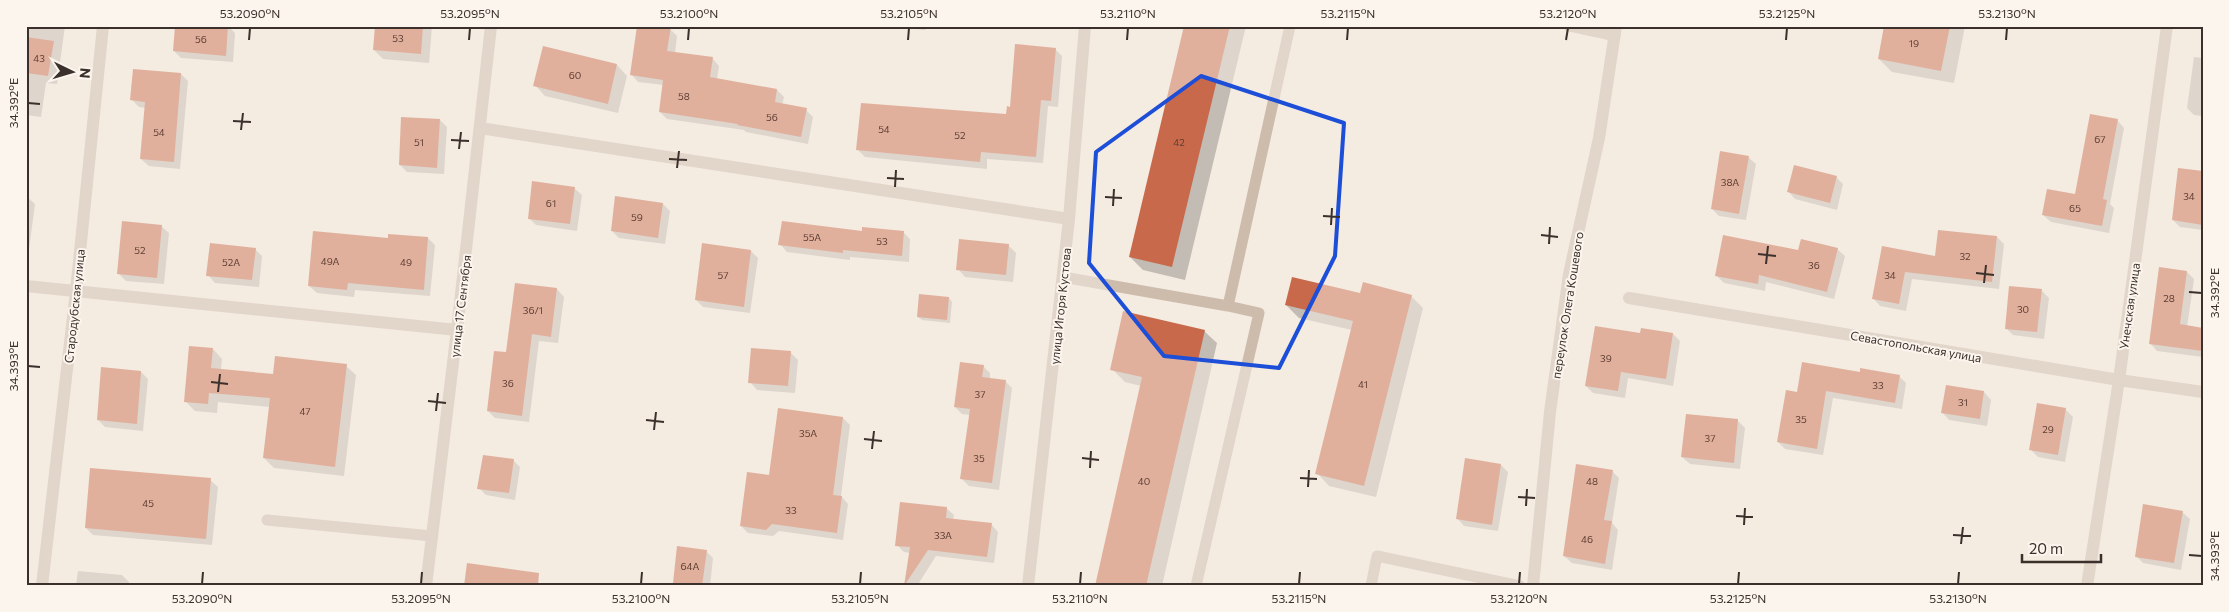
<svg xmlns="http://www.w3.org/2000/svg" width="2229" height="612" font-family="Commissioner,sans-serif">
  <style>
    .shadow { fill: #0003 }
    .building { fill: #c8694b }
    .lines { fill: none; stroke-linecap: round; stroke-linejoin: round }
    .service { stroke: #cdbbac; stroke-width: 11 }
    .minor { stroke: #cdbbac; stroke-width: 12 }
    .marked { fill: none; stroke: #1d4ed8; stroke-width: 4; stroke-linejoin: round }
    .ticks { fill: none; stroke: #3b302b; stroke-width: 2 }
    .labels { text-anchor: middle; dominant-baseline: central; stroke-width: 4; stroke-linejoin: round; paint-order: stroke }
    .number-label { font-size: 10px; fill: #5e3e33 }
    .street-label { font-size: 12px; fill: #3b302b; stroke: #fbf5ee }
    .neatline { fill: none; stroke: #3b302b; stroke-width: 2 }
    .ticks-label { font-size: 12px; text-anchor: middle; fill: #3b302b }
  </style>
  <rect width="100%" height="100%" fill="#f4ebe1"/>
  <path class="shadow" d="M26,26h39l-8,58 -11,-1 -5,34 -15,-2z
    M176,26h52l7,7 -2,29 -52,-4 -7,-7z
    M376,26h56l-3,37 -46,-4 -9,-9z
    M889,26h37l-1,4z
    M1008,26h27v3z
    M1186,26h60l-61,254 -42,-10 -13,-13z
    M1886,26h79l-11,57 -62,-11 -13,-13z
    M670,29l7,7 -2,17 37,5 7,8 -2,13 60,11 7,7 -2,8 24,5 7,7 -5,27 -62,-12 -2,-2 -77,-11 -7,-7 4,-27 -26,-3 -7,-8z
    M1055,49l7,7 -4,51 -10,-1 -5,57 -56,-4v10l-122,-12 -7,-7 149,-35z
    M2194,57l9,1v58l-9,-1 -7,-7z
    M617,65l10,11 -9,37 -73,-17 -10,-11z
    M181,74l7,7 -8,88 -31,-3 -8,-7 5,-51 -7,-1 -7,-7z
    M440,120l7,7 -3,47 -37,-2 -7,-7z
    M2117,120l7,8 -14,76 4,4 -5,25 -58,-11 -8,-7 33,-20z
    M1748,157l8,7 -10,56 -27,-4 -7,-7z
    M2203,173v57l-23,-3 -7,-7z
    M1836,177l7,7 -6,26 -42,-11 -7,-8z
    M574,188l8,7 -5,36 -41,-6 -7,-7z
    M26,196l9,8 -8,60h-1z
    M663,204l7,7 -5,33 -46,-6 -7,-7z
    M161,226l8,7 -5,51 -38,-3 -7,-7z
    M903,232l7,7 -1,23 -59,-5v3l-63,-8 -7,-8 83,-11z
    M1997,237l7,7 -5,45 -87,-10 -6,32 -26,-5 -7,-8 10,-51 53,11z
    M428,238l7,7 -5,51 -75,-6 -1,7 -37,-4 -8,-7 80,-46z
    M1008,245l8,8 -3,29 -48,-5 -7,-8z
    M255,249l7,7 -3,31 -44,-4 -7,-8z
    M1837,249l8,7 -11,43 -68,-17 -1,9 -41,-8 -7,-7 82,-25z
    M751,251l7,7 -8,55 -47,-6 -7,-7z
    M2187,272l7,7 -7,48 16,2v28l-46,-6 -7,-8z
    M557,289l7,8 -6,46 -19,-2 -10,81 -34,-4 -7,-7 19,-57z
    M2042,291l7,7 -5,41 -31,-4 -7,-7z
    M921,295l28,3 3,4 -2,21 -28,-3 -4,-3z
    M1361,295l50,1 12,12 -47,189 -47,-11 -12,-13 35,-143 -53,-12 -13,-13z
    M1204,331l13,12 -55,243h-66l45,-200 -16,-4 -13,-13z
    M1641,334h32l7,7 -7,45 -45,-8 -3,20 -32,-5 -7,-7z
    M213,349l9,10 -1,11 53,5 72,-9 10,9 -12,101 -70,-8 -10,-10 6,-51 -52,-5 -1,11 -22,-2 -9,-9z
    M753,349l38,4 7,7 -3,33 -38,-3 -7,-8z
    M983,366l7,7v6l15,2 7,7 -13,102 -30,-4 -7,-7 8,-64 -8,-1 -7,-7z
    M141,372l7,7 -5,52 -38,-4 -7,-7z
    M1861,373l38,3 7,7 -4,26 -69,-11 -10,57 -38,-6 -7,-7 20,-49z
    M1947,386l37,6 7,8 -4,26 -38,-6 -7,-8z
    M2065,409l8,8 -8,45 -27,-5 -7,-7z
    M843,418l7,7 -9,71 7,8 -5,36 -64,-9 -6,5 -25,-3 -7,-7 29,-50z
    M1737,420l8,8 -5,41 -50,-5 -8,-7z
    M513,460l7,7 -5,33 -29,-5 -7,-7z
    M1501,465l7,7 -10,59 -34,-5 -7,-8z
    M1612,471l7,7 -7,45 6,7 -6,40 -40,-7 -8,-7z
    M210,480l8,7 -6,58 -119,-10 -7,-7z
    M946,508l8,7 -1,5 38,4 7,8 -4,31 -58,-7 -19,30h-12l5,-33 -6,-1 -7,-7z
    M2182,512l8,7 -9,51 -38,-7 -7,-7z
    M706,551l7,7 -3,28h-33l-3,-3z
    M78,571l44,4 7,7v4h-53z
    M1996,583l17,3h-18z"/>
  <path class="building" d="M175,26h53l-2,30 -53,-5z
    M375,26h48l-2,28 -48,-4z
    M637,26h34l-4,25 46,6 -3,20 67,12 -2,13 32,6 -6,29 -64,-12 1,-1 -79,-12 4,-32 -33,-5z
    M1184,26h46l-58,241 -43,-10z
    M1884,26h66l-9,45 -63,-12z
    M26,37l28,4 -6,35 -22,-3z
    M1015,44l41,4 -5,53 -10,-1 -5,57 -55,-5 -1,10 -124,-12 5,-47 145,11 1,-8 3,1z
    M543,46l74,18 -9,40 -75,-18z
    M133,69l48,4 -7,89 -34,-3 5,-57 -15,-2z
    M2090,114l28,5 -15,80 4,1 -5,26 -60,-11 5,-26 28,5z
    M401,117l39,2 -3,49 -38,-3z
    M1720,151l29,5 -10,58 -28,-5z
    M1794,165l43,11 -7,27 -43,-11z
    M2178,168l25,3v54l-31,-5z
    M532,181l43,6 -5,37 -42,-5z
    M615,196l48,7 -5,35 -47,-7z
    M122,221l40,4 -5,53 -40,-4z
    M782,221l80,10v-4l42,4 -2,25 -59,-6v3l-65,-8z
    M1938,230l59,6 -5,46 -87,-10 -6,32 -27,-5 10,-53 53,10z
    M313,231l75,7v-4l40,3 -4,53 -76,-7 -1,7 -39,-4z
    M1723,235l75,15 3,-11 37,9 -11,44 -68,-17 -1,9 -43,-8z
    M959,239l50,5 -3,31 -50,-5z
    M210,243l46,5 -4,32 -46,-4z
    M702,243l49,7 -7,57 -49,-7z
    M2159,267l28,4 -7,53 23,4v23l-54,-7z
    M1292,277l68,16 3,-11 49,13 -48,191 -49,-12 38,-153 -68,-16z
    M515,283l42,5 -6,49 -19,-3 -10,82 -35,-5 7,-60 12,1z
    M2009,286l33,3 -5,43 -32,-3z
    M919,294l30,3 -2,23 -30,-3z
    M1123,311l82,19 -59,256h-51l47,-209 -32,-7z
    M1595,326l45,7 1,-5 32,5 -7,46 -45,-7 -3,19 -33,-5z
    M189,346l24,2 -2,20 62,6 2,-18 72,8 -12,103 -72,-9 7,-60 -61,-5 -1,11 -24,-2z
    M751,348l40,3 -3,35 -40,-3z
    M960,362l24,3 -2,12 24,3 -14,103 -32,-4 10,-70 -16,-2z
    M1802,362l58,10v-4l40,7 -5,28 -69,-12 -9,58 -40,-7 9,-52 11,2z
    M101,367l40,4 -4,53 -40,-4z
    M1946,385l38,6 -4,28 -39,-6z
    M2037,403l29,5 -8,47 -29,-5z
    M778,408l65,9 -10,78 9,1 -5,37 -65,-9 -6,6 -26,-4 7,-54 22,3z
    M1686,414l52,5 -4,44 -53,-6z
    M483,455l31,4 -5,34 -32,-4z
    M1465,458l36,6 -9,61 -36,-6z
    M1576,464l37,6 -9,50 8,1 -7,43 -42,-8z
    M90,468l121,10 -5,61 -121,-11z
    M900,502l47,5 -1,11 46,5 -5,34 -59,-7 -24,36 6,-39 -15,-1z
    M2143,504l40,7 -9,52 -39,-6z
    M677,546l30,4 -5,36 -29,-3z
    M467,563l72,10 -1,13h-74z"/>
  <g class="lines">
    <path class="service" d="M1569,26l46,10
      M1063,277l165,29 62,-280
      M267,520l165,16
      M1196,586l63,-273 -31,-7
      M1371,586l6,-30 143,30"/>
    <path class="minor" d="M480,128l589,91
      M26,286l431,44
      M1629,298l490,82 84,12
      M42,586l34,-295 27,-265
      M426,586l31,-256 34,-304
      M1028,586l41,-367 16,-193
      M1533,586l17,-174 19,-138 30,-136 17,-112
      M2087,586l32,-206 48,-354"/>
  </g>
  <path d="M0 0H2229V612H0ZM1201,76l143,47 -9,133 -56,112 -115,-12 -75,-93 7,-111z" fill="#f4ebe1" fill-opacity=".55" fill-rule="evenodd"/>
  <path class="marked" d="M1201,76l143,47 -9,133 -56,112 -115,-12 -75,-93 7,-111z"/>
  <path class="ticks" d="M249,40l1,-12M469,40l1,-12M688,40l1,-12M908,40l1,-12M1127,40l1,-12M1347,40l1,-12M1566,40l2,-12M1786,40l1,-12M2006,40l1,-12M28,103l12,1M233,121l18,1M241,130l2,-17M451,140l18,1M459,149l2,-17M669,159l18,1M677,168l2,-17M887,178l17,1M895,187l1,-17M1105,197l17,1M1113,206l1,-17M1323,216l17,1M1331,225l1,-17M1541,235l17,2M1549,244l1,-17M1758,254l18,2M1766,264l2,-18M1976,273l18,2M1984,283l2,-18M2189,292l13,1M28,366l12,1M211,382l17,2M218,392l2,-18M428,401l18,2M436,411l2,-18M646,420l18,2M654,430l2,-18M864,439l18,2M872,449l2,-18M1082,458l17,2M1090,468l1,-17M1300,478l17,1M1308,487l1,-17M1518,497l17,1M1526,506l1,-17M1736,516l17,1M1744,525l1,-17M1953,535l18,1M1961,544l2,-17M2189,555l13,1M202,584l1,-12M421,584l1,-12M641,584l1,-12M860,584l1,-12M1080,584l1,-12M1299,584l1,-12M1519,584l1,-12M1738,584l1,-12M1958,584l1,-12"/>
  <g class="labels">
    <g class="number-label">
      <text x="398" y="38">53</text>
      <text x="201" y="39">56</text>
      <text x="1914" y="43">19</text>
      <text x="39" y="58">43</text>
      <text x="575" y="75">60</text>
      <text x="684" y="96">58</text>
      <text x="772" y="117">56</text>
      <text x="884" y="129">54</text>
      <text x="159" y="132">54</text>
      <text x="960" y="135">52</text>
      <text x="2100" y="139">67</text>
      <text x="419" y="142">51</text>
      <text x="1179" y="142">42</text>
      <text x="1730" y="182">38А</text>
      <text x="2189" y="196">34</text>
      <text x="551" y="203">61</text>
      <text x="2075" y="208">65</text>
      <text x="637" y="217">59</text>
      <text x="812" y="237">55А</text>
      <text x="882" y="241">53</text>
      <text x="140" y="250">52</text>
      <text x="1965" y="256">32</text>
      <text x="330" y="261">49А</text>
      <text x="231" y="262">52А</text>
      <text x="406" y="262">49</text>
      <text x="1814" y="265">36</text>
      <text x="723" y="275">57</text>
      <text x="1890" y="275">34</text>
      <text x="2169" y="298">28</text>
      <text x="2023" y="309">30</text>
      <text x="533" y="310">36/1</text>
      <text x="1606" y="358">39</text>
      <text x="508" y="383">36</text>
      <text x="1363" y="384">41</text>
      <text x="1878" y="385">33</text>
      <text x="980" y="394">37</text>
      <text x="1963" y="402">31</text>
      <text x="305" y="411">47</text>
      <text x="1801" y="419">35</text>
      <text x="2048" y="429">29</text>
      <text x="808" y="433">35А</text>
      <text x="1710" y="438">37</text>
      <text x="979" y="458">35</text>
      <text x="1144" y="481">40</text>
      <text x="1592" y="481">48</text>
      <text x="148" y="503">45</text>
      <text x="791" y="510">33</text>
      <text x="943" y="535">33А</text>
      <text x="1587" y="539">46</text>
      <text x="690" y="566">64А</text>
    </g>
    <g class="street-label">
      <text transform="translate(1567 305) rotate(-81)">переулок Олега Кошевого</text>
      <text transform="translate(74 306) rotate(-84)">Стародубская улица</text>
      <text transform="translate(460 306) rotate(-83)">улица 17 Сентября</text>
      <text transform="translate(1060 306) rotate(-84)">улица Игоря Кустова</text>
      <text transform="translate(2129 306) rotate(-82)">Унечская улица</text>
      <text transform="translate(1916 346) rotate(10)">Севастопольская улица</text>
    </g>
  </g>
  <rect width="2229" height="612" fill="none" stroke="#fbf5ee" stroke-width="55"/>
  <g transform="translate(72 72) rotate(95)" stroke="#fbf5ee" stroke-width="4" paint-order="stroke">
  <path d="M0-4L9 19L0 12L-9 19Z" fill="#3b302b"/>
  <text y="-8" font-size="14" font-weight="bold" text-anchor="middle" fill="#3b302b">N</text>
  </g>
  <path d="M2022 554v8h79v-8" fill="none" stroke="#3b302b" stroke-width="2.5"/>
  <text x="2029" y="554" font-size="15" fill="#3b302b" stroke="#fbf5ee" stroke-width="4" paint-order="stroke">20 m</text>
  <rect x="28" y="28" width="2174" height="556" class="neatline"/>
  <g class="ticks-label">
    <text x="250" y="18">53.2090°N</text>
    <text x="470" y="18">53.2095°N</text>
    <text x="689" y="18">53.2100°N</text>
    <text x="909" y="18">53.2105°N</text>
    <text x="1128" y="18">53.2110°N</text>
    <text x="1348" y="18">53.2115°N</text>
    <text x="1568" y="18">53.2120°N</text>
    <text x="1787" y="18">53.2125°N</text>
    <text x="2007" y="18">53.2130°N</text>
    <text transform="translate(14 103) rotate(-90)" y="4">34.392°E</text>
    <text transform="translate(2215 293) rotate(-90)" y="4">34.392°E</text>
    <text transform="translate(14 366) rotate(-90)" y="4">34.393°E</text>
    <text transform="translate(2215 556) rotate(-90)" y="4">34.393°E</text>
    <text x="202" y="603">53.2090°N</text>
    <text x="421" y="603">53.2095°N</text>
    <text x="641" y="603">53.2100°N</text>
    <text x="860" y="603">53.2105°N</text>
    <text x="1080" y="603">53.2110°N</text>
    <text x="1299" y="603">53.2115°N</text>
    <text x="1519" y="603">53.2120°N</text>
    <text x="1738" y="603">53.2125°N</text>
    <text x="1958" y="603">53.2130°N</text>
  </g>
</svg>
